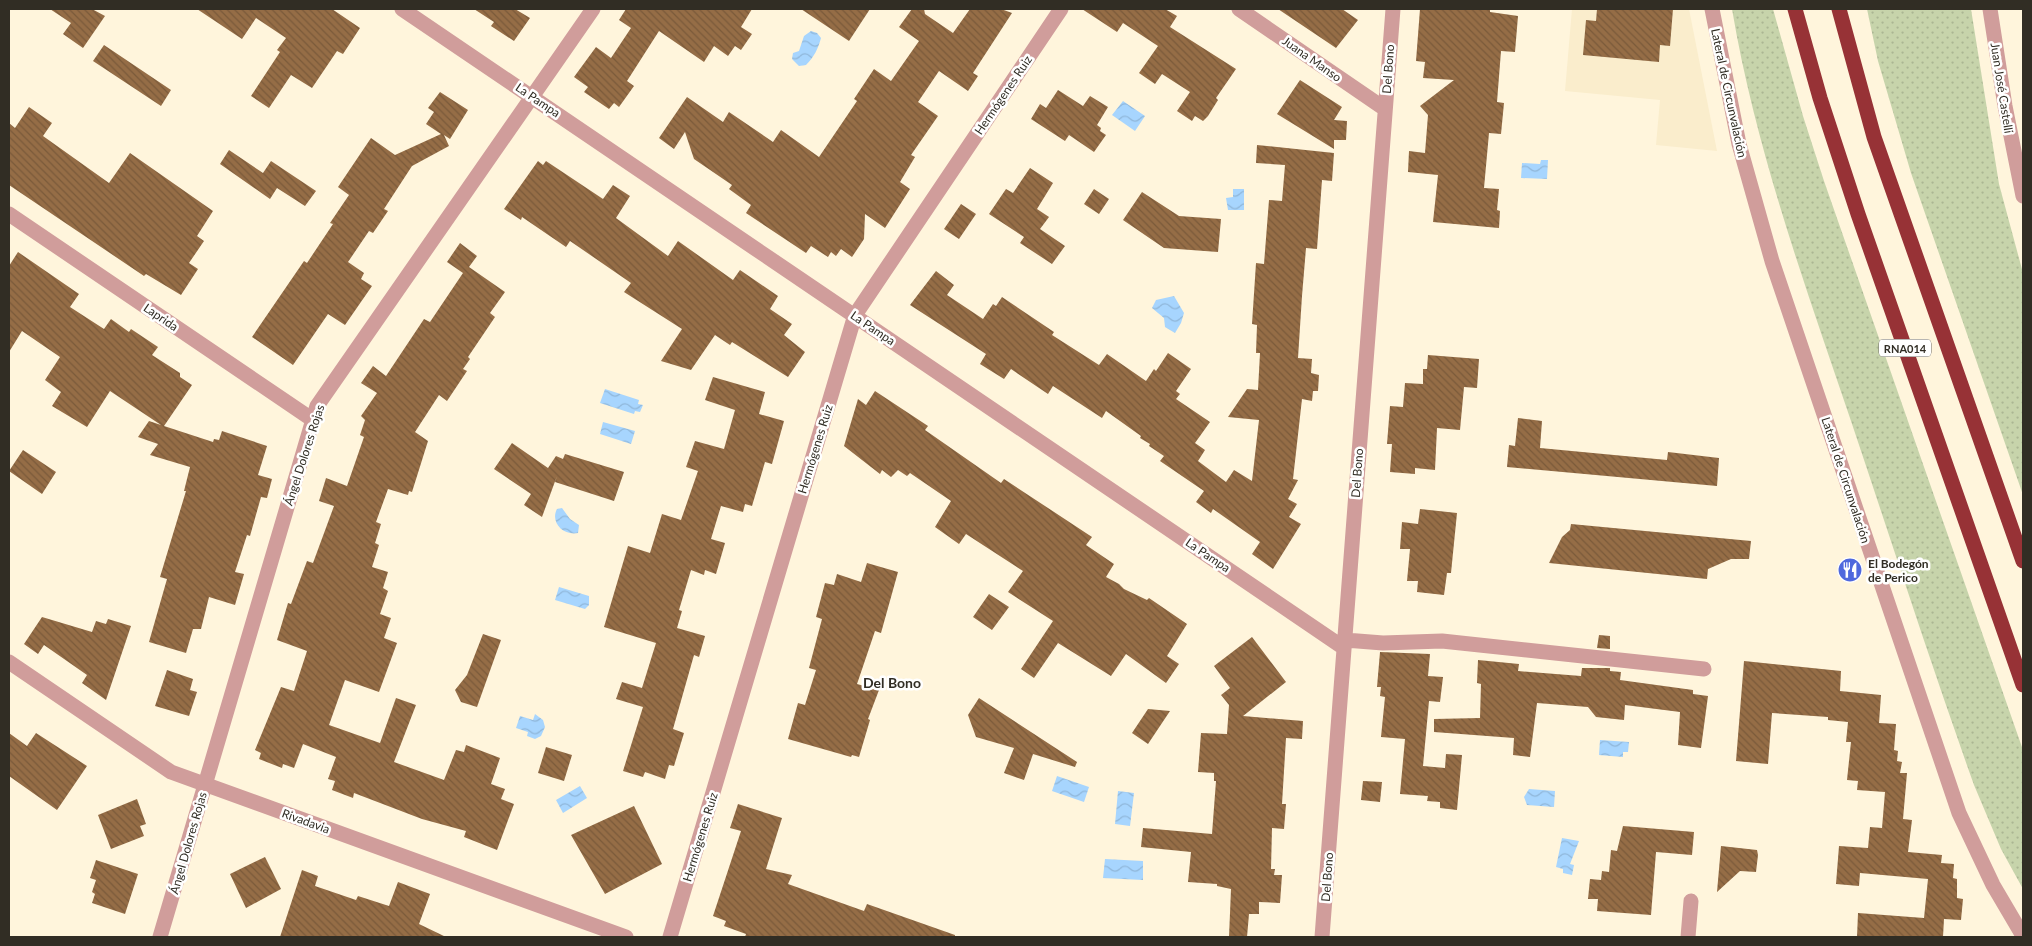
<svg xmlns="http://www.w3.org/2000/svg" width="2032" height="946" font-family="Lato,sans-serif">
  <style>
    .built { fill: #faedcc }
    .grass { fill: url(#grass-dots) }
    .water { fill: url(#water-waves) }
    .building { fill: url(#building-back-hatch) }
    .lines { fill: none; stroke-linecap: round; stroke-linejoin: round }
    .minor { stroke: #d09d9b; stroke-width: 15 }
    .highway { stroke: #973236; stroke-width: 15 }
    .labels { text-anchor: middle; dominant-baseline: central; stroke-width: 5; stroke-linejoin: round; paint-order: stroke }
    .shield { fill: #fff; stroke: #6f6c66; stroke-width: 1 }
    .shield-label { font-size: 11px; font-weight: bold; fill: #312d24 }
    .street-label { font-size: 12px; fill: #312d24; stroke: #fff }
    .poi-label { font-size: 12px; font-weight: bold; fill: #312d24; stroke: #fff; text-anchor: start }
    .neighbourhood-label { font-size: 14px; font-weight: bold; fill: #312d24; stroke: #fff }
  </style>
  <defs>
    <pattern id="grass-dots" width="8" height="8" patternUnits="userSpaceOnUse" patternTransform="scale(1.25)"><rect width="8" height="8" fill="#c7d4ab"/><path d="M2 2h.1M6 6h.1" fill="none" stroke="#abb693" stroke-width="1.8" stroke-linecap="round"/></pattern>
    <pattern id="water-waves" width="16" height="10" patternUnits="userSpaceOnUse" patternTransform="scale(1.25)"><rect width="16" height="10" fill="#a7d5fe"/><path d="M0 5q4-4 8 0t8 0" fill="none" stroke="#90b7da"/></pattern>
    <pattern id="building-back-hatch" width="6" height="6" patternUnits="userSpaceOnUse" patternTransform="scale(1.25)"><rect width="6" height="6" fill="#956d46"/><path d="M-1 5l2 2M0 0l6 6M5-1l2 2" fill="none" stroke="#7a5a3a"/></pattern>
  </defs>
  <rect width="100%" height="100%" fill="#fff5dc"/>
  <path class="built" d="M1572,9h117l28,142 -61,-6 4,-45 -95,-9z"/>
  <path class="grass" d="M1732,9h41l30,107 21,65 199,569v139l-22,-40 -27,-64c-43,-120 -82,-242 -123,-364 -46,-136 -95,-270 -119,-412z
    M1867,9h104l28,175 24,89v222l-112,-322 -33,-112z"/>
  <path class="water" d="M811,31l6,2 4,5c-3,11 -7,19 -15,27l-7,1 -7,-7 1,-6 6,-2 5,-15z
    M1123,101l22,15 -10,15 -23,-16z
    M1541,160h7l-1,19 -26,-1 1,-15 18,1z
    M1233,189h11v21h-16l-2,-12 7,-1z
    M1174,296l10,17 -3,10 -6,10 -10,-6 -1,-9 -12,-10 4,-8z
    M605,389l34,11 -1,4 5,1 -3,7 -5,-1 -1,3 -34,-11z
    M603,422l32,9 -4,13 -31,-10z
    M562,508l8,11 9,6 -1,8c-15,3 -28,-11 -21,-24z
    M559,587l30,9v9l-4,4 -30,-9z
    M535,714l8,6 2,7 -4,9 -6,3 -8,-3 1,-4 -12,-4 4,-12 13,4z
    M1600,740l29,2 -1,10h-5v5l-24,-2z
    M1057,776l32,11 -5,15 -32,-11z
    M580,786l7,12 -24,15 -7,-13z
    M1529,789l26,2 -1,16 -27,-2 -3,-8z
    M1118,791l16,2 -4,33 -15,-2z
    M1562,838l17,3 -9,23 4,1 -2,10 -9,-2v-4l-7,-2z
    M1105,859l38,2v19l-40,-2z"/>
  <path class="building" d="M50,9h42l13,7 -22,32 -20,-14 8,-11z
    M197,9h135l28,19 -17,26 -6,-3 -25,37 -21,-13 -22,33 -18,-12 29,-44 -3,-2 9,-12 -30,-20 -14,21z
    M474,9h41l15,9 -16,23 -23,-15 3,-4z
    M626,9h126l-11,18 11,7 -11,16 -6,-4 -7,10 -14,-10 -10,16 -45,-31 -32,50 7,5 -15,21 -5,-4 -5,6 -25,-17 4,-5 -14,-10 22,-30 15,11 20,-30 -12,-8z
    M801,9h69l-21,32z
    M912,9h12l1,5 28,19 17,-24h31l11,4 -39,60 5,3 -10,15 -29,-20 -21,31 20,14 -27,39 4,2 -15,25 10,7 -25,39 -20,-14 -1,25 -12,18 -11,-8 -5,7 -5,-4 -3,5 -17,-11 -5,7 -60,-40 5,-8 -22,-16 3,-4 -38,-26 -9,-27 -11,17 -15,-11 28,-41 36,25 6,-10 44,30 8,-12 38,27 38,-56 -3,-2 20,-30 17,12 28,-40 -20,-14z
    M1082,9h83l12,7 -7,11 66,42 -20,29 2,2 -10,16 -5,5 -8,-5 -3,5 -15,-10 13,-19 -28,-18 -7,10 -16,-11 19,-27 -35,-23 -6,9z
    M1278,9h64l16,11 -22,28z
    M1420,9h70v3l28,4 -3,36 -14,-1 -4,51 7,1 -3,31 -12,-1 -5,55 15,1 -2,21 3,1 -1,17 -66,-6 5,-47 -30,-3 1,-21 16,2 3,-38 -8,-9 34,-26 -31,-2 2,-16 -9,-1z
    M1597,9h76l-3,37 -10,-1 -1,17 -76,-7 3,-35 10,1z
    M104,45l67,45 -10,16 -68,-45z
    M1300,80l42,27 -8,13 13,1 -1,19h-12v9l-57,-35z
    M1058,90l25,16 7,-10 18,11 -11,18 4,3 -1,3 6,4 -12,17 -25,-17 -4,6 -34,-22 9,-15 6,4z
    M440,92l28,18 -18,29 -6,-4 5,11 -37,20 -28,43 4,2 -15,22 -4,-2 -21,31 16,11 -3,6 11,7 -27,39 -17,-11 -35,51 -41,-28 52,-76 3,2 26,-39 -3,-1 19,-28 -11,-8 33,-49 24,17 46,-21 -15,-10 8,-12 -6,-4z
    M29,107l23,16 -9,13 66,47 21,-30 83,58 -16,25 7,5 -15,22 9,6 -17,26 -35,-21 -2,2 -135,-91v-62l6,5z
    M1257,145l77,8 -2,28 -10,-1 -5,69 -11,-1 -4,48 -4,62 14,1 -1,14 8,2 -1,16h-5l-1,10 -10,-2 -9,80 5,1 -10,19 9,5 -8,13 12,7 -28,45 -21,-15 8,-12 -47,-33 -2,4 -15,-11 8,-11 -44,-30 4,-5 -15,-10 1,-2 -10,-6 1,-2 -35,-25 -4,7 -49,-32 -5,8 -37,-25 -7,10 -24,-15 6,-10 -76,-49 26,-34 18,14 -7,10 36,24 10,-15 3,2 6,-9 52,35 -2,3 47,30 8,-11 39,27 8,-12 2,2 12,-18 23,16 -15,22 4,3 -4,5 34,23 -15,21 10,7 -7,11 28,21 8,-12 18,11 7,-61 -31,-3 19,-28 11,1 2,-37h-4l1,-28 -5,-1 4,-61 8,1 5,-64 13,1 3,-36 -29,-2z
    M229,150l34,23 8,-12 45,30 -11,15 -28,-18 -7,11 -50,-35z
    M538,161l5,4 3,-4 57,38 10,-14 17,11 -14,22 52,38 10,-15 55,39 7,-10 38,26 -8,13 22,15 -8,11 21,17 -17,25 -56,-35 -2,3 -15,-10 -24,35 -30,-9 21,-32 -58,-37 7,-9 -61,-42 -4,6 -44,-30 -1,3 -17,-11z
    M1030,168l23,15 -16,26 12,8 -9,12 25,17 -13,18 -32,-21 4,-6 -35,-23 17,-25 7,4z
    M1094,189l15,10 -10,15 -15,-10z
    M1142,192l37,24 42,3 -3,33 -54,-4 -41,-28z
    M961,204l15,10 -17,25 -15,-10z
    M460,243l17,13 -8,11 36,25 -15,21 5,4 -27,40 2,2 -7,10 4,2 -20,30 -8,-6 -24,37 13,9 -16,51 -3,-1 -1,4 -20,-6 -12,33 5,2 -6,19 4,2 -7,22 16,5 -5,16 5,3 -8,23 11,4 -7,20 13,5 -18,49 -34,-12 -16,45 51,18 16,-45 20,7 -22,57 50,18 12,-30 8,2 2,-7 34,13 -9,26 14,5 -4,10 13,5 -17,46 -33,-13 2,-6 -44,-12 -68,-26 -1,5 -21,-8 3,-9 -7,-2 8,-22 -33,-13 -9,24 -11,-4 -1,4 -23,-9 2,-6 -6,-3 26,-63 13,4 13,-40 -30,-11 11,-37 3,1 16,-43 6,2 21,-57 -15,-5 7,-23 21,8 17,-49 -4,-2 5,-15 -4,-4 16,-23 -16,-10 12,-17 13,10 38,-57 6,3 33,-49 -16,-11z
    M18,252l61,42 -9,13 34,22 7,-10 18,13 2,-3 27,18 -6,8 28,18v4l12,8 -28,41 49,16 1,-3 5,1 3,-9 45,15 -9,29 14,4 -5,19 -6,-1 -11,39 -3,-1 -12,37 9,2 -9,31 -26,-8 -8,32h-8l-7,24 -37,-11 18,-63 -7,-2 26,-86h-2l6,-24 -40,-12 8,-11 -20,-7 11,-16 12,4 -51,-34 -23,36 -35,-21 9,-14 -16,-12 15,-23 -38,-26 -13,21v-86z
    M1428,355l51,4 -2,29 -13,-1 -4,43 -23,-2 -2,42 -20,-2v6l-25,-2 2,-28h-5l3,-38 13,1 2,-24 18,1v-15h4z
    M713,377l52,15 -6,22 25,7 -12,43 -7,-2 -13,44 -7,-2 -2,8 -22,-6 -10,33 14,4 -9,31 -11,-4 -1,5 -13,-5 -12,40 3,1 -5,17 28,8 -6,21 -5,-2 -21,74 11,4 -10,33 -5,-1 -4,14 -20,-7 -2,5 -20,-6 20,-64 -27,-8 6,-17 20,6 14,-45 -52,-16 24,-81 22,7 12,-39 19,6 17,-49 -12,-4 9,-26 29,8 11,-39 -30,-10z
    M875,391l53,35 -3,4 76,53 3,-4 88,58 -6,8 28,19 -8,13 13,7 5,5 23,11 2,-2 38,26 -20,32 12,8 -13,19 -40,-29 -15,22 -53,-33 -24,35 -13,-9 32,-48 -45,-29 15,-21 -57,-37 -7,10 -24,-17 16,-26 -41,-28 -3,3 -9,-6 -7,7 -9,-7 -2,4 -36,-28 14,-47 8,6z
    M1518,418l24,3 -2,27 127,12 1,-8 51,6 -2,28 -210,-19 2,-22 6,1z
    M512,443l36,25 8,-12 7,3 2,-5 59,18 -10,29 -59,-19 2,-6 -15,41 -18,-12 7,-11 -37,-25z
    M23,450l33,22 -14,22 -33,-23z
    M1420,509l37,4 -6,60h-4l-3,22 -27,-3 1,-11h-11l3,-32h-10l2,-27 16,2z
    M1571,524l180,17 -2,18h-18l-23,10 -1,10 -158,-16 13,-26 8,-7z
    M867,563l31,9 -17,61 -6,-2 -18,53 22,6 -11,29 2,1 -11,37 -7,-2 -1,2 -63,-18 10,-36 7,2 11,-35 -7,-2 13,-49 -6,-2 9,-34 9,2 3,-11 24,8z
    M989,594l20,13 -17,23 -19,-13z
    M42,617l50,15 4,-11 10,3 2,-5 23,7 -25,74 -24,-17 5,-8 -43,-30 -6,9 -14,-10z
    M483,634l18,6 -24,67 -16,-5 -6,-12 12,-15z
    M1599,635l11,1v13l-13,-1z
    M1252,637l34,45 -43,34 60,5 -1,18 -16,-1 -4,66h4l-2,25 -12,-1 -1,41h4l-1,6h8l-2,28 -21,-1v12h-10l-2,23h-18l2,-48 -14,-3v-2l-29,-2 3,-30 -50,-5 2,-19 69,6 4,-53h-2v-8l-16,-1 3,-39 26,1 2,-29 -8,-10 9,-7 -16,-22z
    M1380,652l50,2 -2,22 15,1 -3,25 -11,-1 -6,65 22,2 1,-14 16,1 -5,55 -17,-2v-6l-13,-1 1,-5 -28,-2 5,-55 -24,-2 4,-40 -5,-1 1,-9h-4z
    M1478,660l41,4 -1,7 63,5 1,-8h28v3l11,1 -1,8 73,10v4l15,2 -7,52 -23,-3 2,-33 -55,-7 -1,15 -28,-3 -8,-10 -51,-4 -7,54 -17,-2 1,-17 -80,-6v-13l46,-1 1,-34 -4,-1z
    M1744,661l97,10 -1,20 41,4 -2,28 17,1 -2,26 4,1 -1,10 5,1 -2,11h7l-4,46 9,1 -4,32 34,3 -1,8 13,1 -1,14 4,1v19l6,1 -2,21 -17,-1 -1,18h-86l1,-24 66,5 4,-39 -68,-6 -1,13 -23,-2 3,-38 29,2 2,-21 12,1 3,-36 -28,-2 1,-9 -11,-1 4,-38h-5l2,-20 -20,-2v-3l-56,-4 -4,51 -32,-3z
    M167,670l26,9 -3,11 7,2 -8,24 -34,-10z
    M979,698l98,64 -2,5 -42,-13 -9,26 -20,-7 10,-25 -38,-11 -8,-22z
    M1148,709l22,2 -22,33 -16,-11z
    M9,733l18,13 9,-13 51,33 -30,44 -48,-34z
    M546,747l26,8 -8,26 -26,-8z
    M1363,781l19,1 -2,20 -19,-2z
    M137,799l9,25 -6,2 4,10 -33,13 -13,-34z
    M738,804l44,14 -16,51 26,6 -4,9 76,27 3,-7 88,31v2h-210l1,-3 -22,-8 2,-5 -13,-5 28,-85 -11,-3z
    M634,806l28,58 -57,30 -34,-59z
    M1623,826l71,6 -2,23 -36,-3 -5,63 -54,-4 1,-12h-10l2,-20 11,1 1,-9 7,1 2,-22 6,1z
    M1721,846l36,4 1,5 -2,17 -16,-1 -23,21z
    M265,857l16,32 -35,19 -16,-34z
    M96,860l42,14 -13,40 -33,-11 3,-9 -3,-2 4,-12 -6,-2z
    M302,870l16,6 -3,10 41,14 2,-4 31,10 9,-24 32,12 -11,30 27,13h-166z"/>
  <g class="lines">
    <path class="minor" d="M402,9l942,639
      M1239,9l146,100
      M1712,9l27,135 33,117 187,552 34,72 30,51
      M1990,9l15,97 18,90
      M9,214l304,206
      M1345,640l38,3 59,-2 262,28
      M9,662l162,110 455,165
      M160,937l157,-531 276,-397
      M670,937l185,-622 206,-306
      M1322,937l71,-928
      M1688,937l3,-36"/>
    <path class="highway" d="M1795,9l25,89 38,116 165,471
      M1839,9l35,128 149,424"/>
  </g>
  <defs>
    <symbol id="restaurant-disc" viewBox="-11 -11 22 22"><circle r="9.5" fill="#4f68dd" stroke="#fff"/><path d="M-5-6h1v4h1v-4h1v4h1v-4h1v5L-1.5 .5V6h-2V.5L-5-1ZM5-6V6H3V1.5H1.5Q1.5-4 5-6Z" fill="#fff"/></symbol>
  </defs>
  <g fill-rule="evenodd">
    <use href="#restaurant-disc" x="1836" y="556" width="28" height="28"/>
  </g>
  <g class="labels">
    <rect class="shield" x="1879" y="339.5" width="52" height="17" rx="4"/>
    <g class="shield-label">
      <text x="1905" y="348">RNA014</text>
    </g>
    <g class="street-label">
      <text transform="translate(1312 59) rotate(35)">Juana Manso</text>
      <text transform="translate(1388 69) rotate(-86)">Del Bono</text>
      <text transform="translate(2002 88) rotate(81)">Juan José Castelli</text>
      <text transform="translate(1729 93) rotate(78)">Lateral de Circunvalación</text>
      <text transform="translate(1003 95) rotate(-56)">Hermógenes Ruiz</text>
      <text transform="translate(538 100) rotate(34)">La Pampa</text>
      <text transform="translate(161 317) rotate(34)">Laprida</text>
      <text transform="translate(873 328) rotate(34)">La Pampa</text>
      <text transform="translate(815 449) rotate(-73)">Hermógenes Ruiz</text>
      <text transform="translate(304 455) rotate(-72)">Ángel Dolores Rojas</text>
      <text transform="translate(1357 473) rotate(-86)">Del Bono</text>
      <text transform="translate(1846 480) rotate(72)">Lateral de Circunvalación</text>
      <text transform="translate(1208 555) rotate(34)">La Pampa</text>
      <text transform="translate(306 821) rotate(20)">Rivadavia</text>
      <text transform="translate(700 837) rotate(-73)">Hermógenes Ruiz</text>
      <text transform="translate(188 843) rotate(-74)">Ángel Dolores Rojas</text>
      <text transform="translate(1327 877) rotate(-86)">Del Bono</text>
    </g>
    <g class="poi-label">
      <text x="1868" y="563">El Bodegón<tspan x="1868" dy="14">de Perico</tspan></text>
    </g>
    <g class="neighbourhood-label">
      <text x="892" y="682">Del Bono</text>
    </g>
  </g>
  <rect width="2032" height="946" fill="none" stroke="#312d24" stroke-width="20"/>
</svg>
